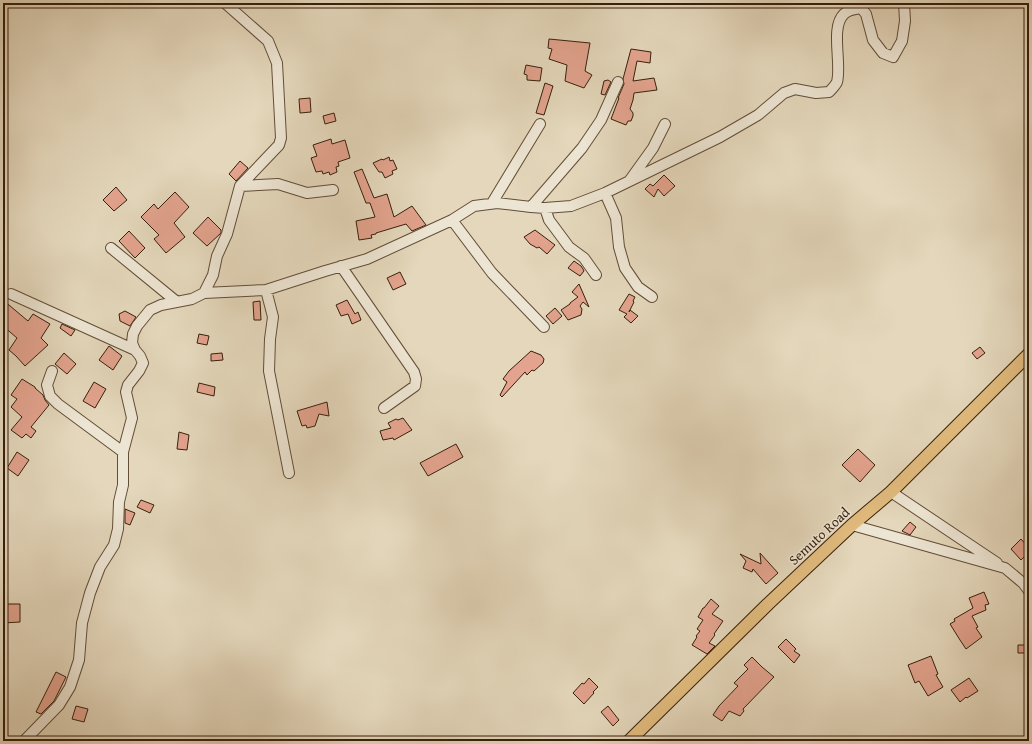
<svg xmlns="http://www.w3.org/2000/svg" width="1032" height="744" font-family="'Gentium Book Plus',serif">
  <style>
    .building { fill: #e3a38e; stroke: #371f0b }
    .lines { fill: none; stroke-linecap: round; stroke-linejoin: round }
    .minor-casing { stroke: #624d37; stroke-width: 12 }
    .major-casing { stroke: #371f0b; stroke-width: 14 }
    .minor { stroke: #ede5d3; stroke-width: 10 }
    .major { stroke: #e2bc7e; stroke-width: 12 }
    .labels { text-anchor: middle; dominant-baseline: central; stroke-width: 3; stroke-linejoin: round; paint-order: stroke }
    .street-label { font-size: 14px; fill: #371f0b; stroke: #ede5d3 }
  </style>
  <rect width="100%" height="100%" fill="#e4d7bb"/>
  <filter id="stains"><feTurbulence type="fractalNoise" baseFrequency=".005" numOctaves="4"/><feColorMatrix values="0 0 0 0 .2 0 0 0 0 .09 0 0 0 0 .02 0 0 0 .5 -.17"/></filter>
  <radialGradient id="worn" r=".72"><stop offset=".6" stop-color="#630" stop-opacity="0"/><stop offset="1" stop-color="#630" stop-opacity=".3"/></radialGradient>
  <path class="building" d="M549,39l41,4 -5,28 7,4 -8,13 -19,-7 2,-16 -18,-6 3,-10 -4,-1z
    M631,49l20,3 -1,11 -13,-2 -4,20 21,-3 3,12 -23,3 -1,7 -3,9 3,4v3l-2,5h-3l-2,4 -15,-6 8,-21h-1l6,-14 -1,-5z
    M526,65l16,3 -2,13 -13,-1v-5l-3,-1z
    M608,80l3,2 -6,13 -4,-1 3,-13z
    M545,83l8,3 -9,29 -8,-2z
    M310,98l1,14 -11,1 -1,-14z
    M334,113l2,8 -11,3 -2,-8z
    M331,139l1,5 13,-4 5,18 -12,4 1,4 -3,1 1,5 -7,3 -1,-3 -6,2 -1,-3 -6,1 -5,-14 6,-2 -4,-11z
    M389,157l1,4 3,-1 4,9 -5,2 1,3 -8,4 -3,-6h-3l-6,-9 9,-4 1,1z
    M240,161l8,7 -12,13 -7,-7z
    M362,169l12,29 13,-4 7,23 18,-11 14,19 -14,6 -6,-7 -30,9v1l-5,1 1,3 -13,2 -3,-19 19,-4 -5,-14h-4l-12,-31z
    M664,175l11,11 -11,10 -6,-7 -4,8 -9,-8 5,-5 3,2z
    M116,187l11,13 -13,11 -11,-11z
    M175,192l14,15 -15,16 11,14 -19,16 -12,-14 5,-4 -18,-18 13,-13 4,5z
    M208,217l13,13v3l-14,13 -14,-13z
    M535,230l20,15 -8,9 -8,-7 -2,1 -7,-4 -6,-7z
    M129,231l16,17 -10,10 -16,-17z
    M574,261l7,5 2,3 1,2 -4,5 -12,-8z
    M400,272l6,12 -13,6 -6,-12z
    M579,284l10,23 -6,-5 -3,4 2,3 -1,6 -13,5 -7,-10 9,-6v-1l8,-6 -6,-5z
    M629,294l6,3 -2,4 1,1 -5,10 1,-2 8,6 -7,7 -7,-6 3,-3 -8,-4z
    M3,300l25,21 5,-7 17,10 -9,14 7,7 -23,21 -9,-10 -7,-6 8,-12 -14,-12z
    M347,300l8,14 3,-2 3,8 -9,4 -4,-10 -7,2 -5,-11z
    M260,301l1,19h-7l-1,-18z
    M555,308l7,8 -9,8 -7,-8z
    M125,311l11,6 -6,9 -10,-5 -1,-7z
    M62,324l13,6 -4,6 -11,-8z
    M199,334l10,2 -2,9 -10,-2z
    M109,346l13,10 -9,14 -14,-10z
    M980,347l5,6 -8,6 -5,-6z
    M531,351l10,4 3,4 -1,4 -9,8 -2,-1 -5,5 -2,-3 -23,25 -2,-2 7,-13 -4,-3 6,-8z
    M64,353l12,11 -9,10 -12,-10z
    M222,353l1,7 -12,1v-7z
    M22,379l13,8v1l8,7 2,5 4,5 -18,22 5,4 -5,7 -5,-4 -4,4 -11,-8 11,-13 -11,-10 6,-8 -6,-4z
    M94,382l12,7 -11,19 -12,-7z
    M199,383l16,4 -1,9 -17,-4z
    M327,402l2,14 -10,-2 -4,12 -8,2 -1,-3 -4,1 -5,-15z
    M403,418l9,12 -18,10 -1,-2 -10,2 -3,-9 11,-3 -3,-5 8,-4 2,1z
    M179,432l10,3 -2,15 -10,-1z
    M456,444l7,13 -35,19 -8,-13z
    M858,449l17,16 -15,17 -18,-17z
    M17,452l12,8 -11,16 -11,-8z
    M141,500l13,5 -4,8 -13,-6z
    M125,509l10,4 -5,12 -5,-2z
    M910,522l6,5 -6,8 -8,-4z
    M1021,539l8,9v4l-8,8 -10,-11z
    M760,553l18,20 -12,11 -13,-15 -1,3 -9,-4 3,-7 -6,-7 21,10z
    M984,592l5,12 -4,1 1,5 -14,6 6,11 -2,1 6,9 -16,12 -6,-9 -10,-16 5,-3 -1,-2 19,-11 -4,-10z
    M711,599l8,7 -7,8 11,7 -9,13 1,1 -6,8 6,3 -8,8 -15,-9 5,-8 -1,-1 4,-5 -3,-2 6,-9 -5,-3 5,-9h1z
    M3,604h17v18l-17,1z
    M786,639l10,10 -2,2 6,4 -6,8 -16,-16z
    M1018,645h11v8h-11z
    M931,656l7,18 -2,1 7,12 -15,9 -9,-15 -4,2 -7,-18z
    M752,657l10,10 12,10 -31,32 1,2 -4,5 -11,-5 -7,10 -9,-6 6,-9 19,-20 -4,-3 14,-14 -4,-4z
    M56,672l10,5 -12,24 -13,13 -5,-2z
    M589,678l9,9 -5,5 1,1 -10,11 -11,-11 9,-10 2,1z
    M969,678l9,13 -11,7 -1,-1 -6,5 -9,-12z
    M76,706l12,3 -4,13 -12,-3z
    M608,706l11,14 -6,6 -12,-14z"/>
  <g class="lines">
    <defs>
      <path id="minor" d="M630,180l23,-32 12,-24
        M240,186l38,-2 29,9 26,-3
        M605,193l11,25 3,29 6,21 13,19 14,10
        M492,203l48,-79
        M531,207l51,-59 19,-28 17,-38
        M545,208l4,12 20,27 15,11 12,17
        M452,220l40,53 52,54
        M111,248l66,54
        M341,266l73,106 2,7 -1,7 -31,22
        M266,290l7,27 -3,22 -1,32 20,102
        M204,293l62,-3 59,-19 42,-12 85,-39 22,-14 23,-3 34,4 14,1 26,-2 34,-13 115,-56 38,-22 26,-22 11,-4 21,4 13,-1c3,-3 6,-6 8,-10 5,-18 -7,-55 7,-68 5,-5 11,-5 17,-6l5,6 7,26 10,13 10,4 9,-16 3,-20 -1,-18
        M11,294l124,56
        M52,371l-5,14 3,11 8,8 65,48
        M891,492l106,71
        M852,525l153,43 18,15 6,8
        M24,741l35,-36 11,-18 9,-27 3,-37 8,-30 10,-26 14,-22 4,-16 1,-27 4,-17v-33l9,-34 -6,-26 2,-7 11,-14 4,-8 -3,-7 -5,-6 -3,-7 1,-9 4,-8 13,-16 11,-5 31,-6 12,-6 9,-18 4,-19 10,-22 13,-48 39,-41 2,-7 -4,-75 -9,-22 -43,-38"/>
      <path id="major" d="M629,741l139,-137 84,-79 39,-33 138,-138"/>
    </defs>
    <use href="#minor" class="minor-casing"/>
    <use href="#major" class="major-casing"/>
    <use href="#minor" class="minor"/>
    <use href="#major" class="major"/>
  </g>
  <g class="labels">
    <g class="street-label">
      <text transform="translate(819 536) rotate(-43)">Semuto Road</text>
    </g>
  </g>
  <rect width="1032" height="744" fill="none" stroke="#e4d7bb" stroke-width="16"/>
  <rect x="4" y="4" width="1024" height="736" fill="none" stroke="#371f0b" stroke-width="2"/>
  <rect x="8" y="8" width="1016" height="728" fill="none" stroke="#371f0b"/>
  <rect width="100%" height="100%" filter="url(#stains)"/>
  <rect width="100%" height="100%" fill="url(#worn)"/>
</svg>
